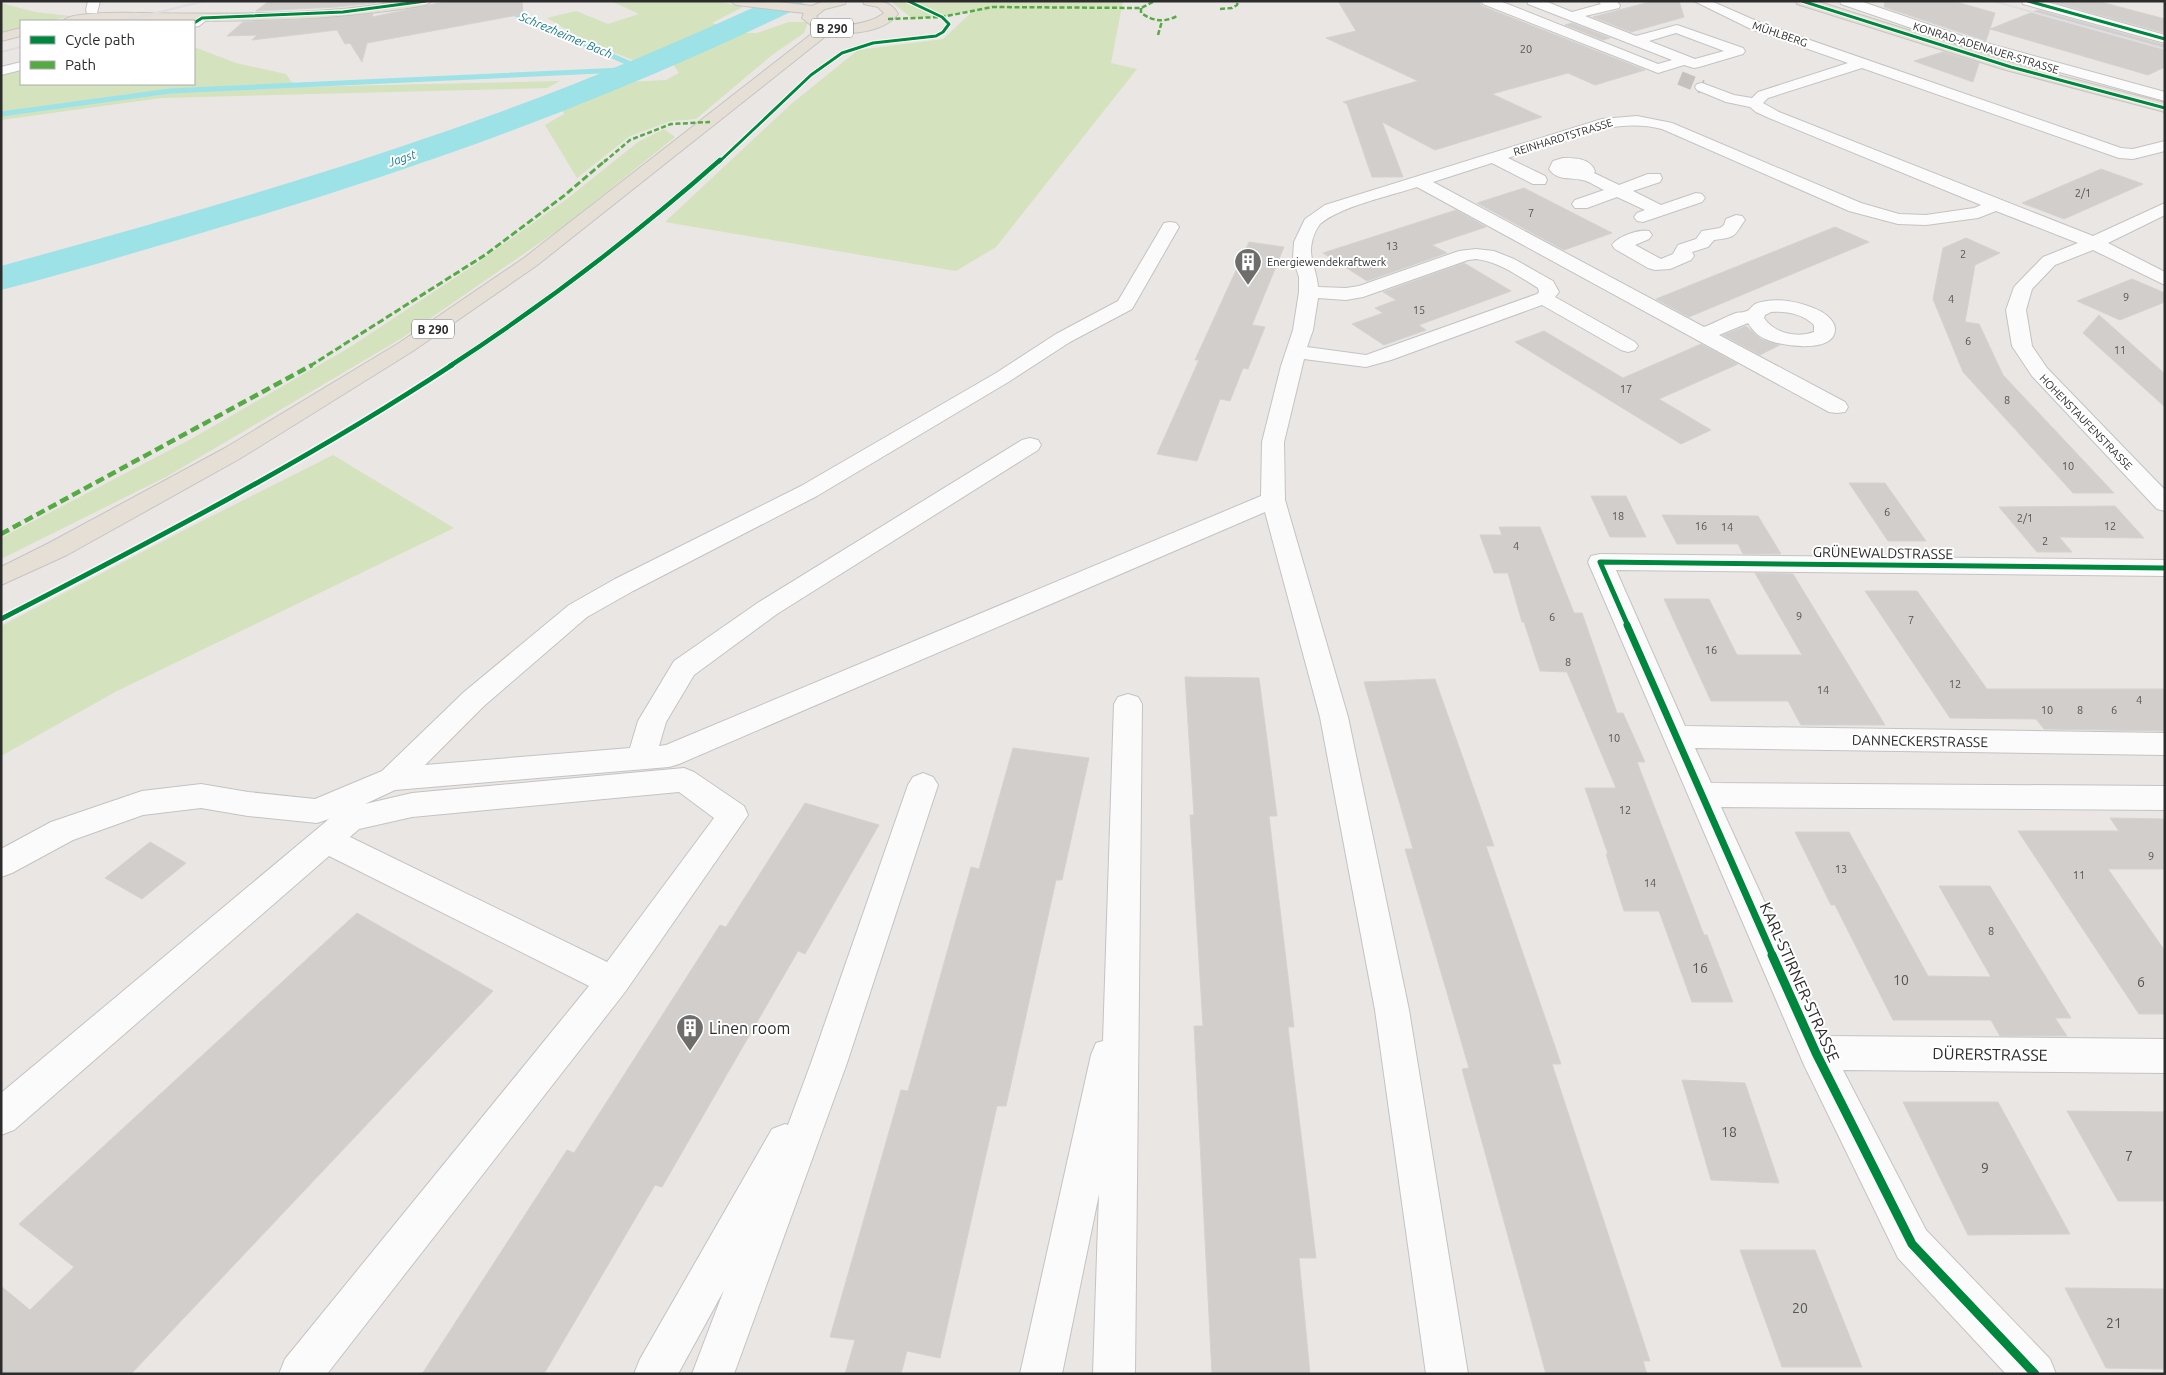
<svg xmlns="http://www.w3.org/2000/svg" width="2166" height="1375" font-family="Ubuntu,sans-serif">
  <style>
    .green { fill: #d4e2be }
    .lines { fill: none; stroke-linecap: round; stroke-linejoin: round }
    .stream { stroke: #9ce2e6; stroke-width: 5 }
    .river { fill: #9ce2e6; fill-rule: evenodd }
    .building { fill: #d1cecc; stroke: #d5d2cf }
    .minor-tunnel { stroke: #c4c1be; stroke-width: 14; stroke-dasharray: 14 8; stroke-linecap: butt }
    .minor-casing { stroke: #c4c3c3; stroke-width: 2 }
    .major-casing { stroke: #c6c4c2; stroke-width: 2 }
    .minor { fill: #fcfbfb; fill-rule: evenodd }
    .major { fill: #e6dfd6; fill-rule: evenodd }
    .rail { stroke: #dedee0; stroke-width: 2 }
    .quiet-far2 { stroke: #54ab44; stroke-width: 2.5; stroke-dasharray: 5 2.5; stroke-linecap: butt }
    .quiet-far1 { stroke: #54ab44; stroke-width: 3; stroke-dasharray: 7 3; stroke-linecap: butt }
    .quiet { stroke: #54ab44; stroke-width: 4.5; stroke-dasharray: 9 4.5; stroke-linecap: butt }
    .cycleway-far4-casing { stroke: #fff; stroke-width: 5 }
    .cycleway-far3-casing { stroke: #fff; stroke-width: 6 }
    .cycleway-far2-casing { stroke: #fff; stroke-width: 8 }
    .cycleway-far1-casing { stroke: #fff; stroke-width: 10 }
    .cycleway-casing { stroke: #fff; stroke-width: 12 }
    .cycleway-far4 { stroke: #00873e; stroke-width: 3 }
    .cycleway-far3 { stroke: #00873e; stroke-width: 4.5 }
    .cycleway-far2 { stroke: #00873e; stroke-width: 5 }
    .cycleway-far1 { stroke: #00873e; stroke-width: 7 }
    .cycleway { stroke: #00873e; stroke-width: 9 }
    .labels { text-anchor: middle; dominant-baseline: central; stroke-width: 4; stroke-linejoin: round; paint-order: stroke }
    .far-street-label { font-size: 11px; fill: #2c2c2c; stroke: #fff }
    .number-label { font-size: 11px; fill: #565555 }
    .far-poi-label { font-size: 11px; fill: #2c2c2c; stroke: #fff; text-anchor: start }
    .shield { fill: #fff; stroke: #6b6b6b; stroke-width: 1 }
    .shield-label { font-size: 12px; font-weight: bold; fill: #2c2c2c }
    .far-water-label { font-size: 12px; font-style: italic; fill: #177d8f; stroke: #fff }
    .street-label { font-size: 14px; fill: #2c2c2c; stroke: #fff }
    .near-number-label { font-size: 14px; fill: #565555 }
    .near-street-label { font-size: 16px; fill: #2c2c2c; stroke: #fff }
    .near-poi-label { font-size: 16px; fill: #2c2c2c; stroke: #fff; text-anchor: start }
  </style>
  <rect width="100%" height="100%" fill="#eae6e3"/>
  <path class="green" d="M611,1h106l26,6 -31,16 13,4 -58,26 -34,7 -42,-16 -44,-26 29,-7 32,13 31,-10z
    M890,1h233l-12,62 26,6 -141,178 -40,24 -291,-49 125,-117 68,-55 85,-11 31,-29 -32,7 -30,1z
    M1,3l34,9 35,4 -20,5h-29v8l-20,5z
    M789,22h19l-4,11 -32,22 -76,64 -25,2 -41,15 -53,42 -32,-53 19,-11 -5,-10 69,-22 38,-2 13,-7 -8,-12 69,-28h17z
    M194,47l42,16 50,11 9,13 265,-6 -13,7 -386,10 -160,22v-48l20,-5v17h173z
    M664,129l11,8 -111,89 -162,112 -236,139 -165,82v-21l190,-99 156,-90 129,-85 92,-66 70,-56z
    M333,455l121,73 -337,163 -116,65v-130l189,-99z"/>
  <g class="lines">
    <path class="stream" d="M504,9l136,59
      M1,114l169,-23 474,-22"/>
    <path class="river" d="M768,1h36l-3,6c-63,30 -126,59 -191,85 -141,58 -286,105 -432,148 -59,17 -117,35 -177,50v-24c164,-45 328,-92 488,-150 95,-34 187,-73 279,-115z"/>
  </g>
  <path class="building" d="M269,1h107l-1,2 -38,4 -81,4z
    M448,1h74l1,13 -156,29 -5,19 -12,-19 -5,1 -8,-14 -85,10 5,-5 -30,1 16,-14 55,-2 75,-6 -1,3z
    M1338,1h141l3,5 163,64 -50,15 -27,-12 -76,21 50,23 -107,33 -53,-28 21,55h-31l-25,-73 -4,-2 75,-21 -92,-43 30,-7z
    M1653,1h26l5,16 -53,15 -38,-15z
    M1885,1h68l42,12 -9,28 -102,-34z
    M2059,1h38l68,18v14l-109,-30z
    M2038,10l127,35v22l-17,8 -158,-46z
    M1572,23l38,15 -7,2 -38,-15z
    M1943,52l36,11 -6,19 -59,-21z
    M2101,169l42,15 -79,35 -42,-16z
    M1524,188l88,45 -48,17 -87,-47z
    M1456,210l30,17 -54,18 15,8 -80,28 -44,-28z
    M1835,227l34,15 -180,75 -33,-18z
    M1966,238l34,15 -25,12 -10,57 14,2 24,51 111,118h-41l-110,-121 -30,-73 10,-51z
    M1249,242l35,5 -32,78 13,2 -17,42 -5,-1 -13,33 -10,-2 -23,62 -40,-7 42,-94h-4z
    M1464,263l47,28 -92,34 7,5 -42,15 -32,-21 31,-11 -8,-5 21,-8 -13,-8z
    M2132,279l33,14v9l-45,18 -43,-19z
    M2099,315l66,59v33l-82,-74z
    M1746,326l15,13 19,6 -20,10 -37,-20z
    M1544,331l79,47 78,-34 37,20 -79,35 52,31 -30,14 -166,-102z
    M1849,483h36l41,58h-38z
    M1591,496h35l20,41h-36z
    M2115,506l29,32 -85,-1 13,15h-35l-38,-45z
    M1662,515l96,1 23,38h-38l-5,-10h-61z
    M1499,527h41l34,86h8l35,100h6l22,49h-8l67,173h3l26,67h-41l-33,-91h-35l-18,-57h2l-23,-66h31l-49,-116 -27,-1 -16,-49h-2l-14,-49h-14l-14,-38h22z
    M1755,573l38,1 92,151h-84l-13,-24h-77l-47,-102h45l28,56h65z
    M1865,591h52l70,98h178v42l-121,-2 -8,-10 -86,-1z
    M1185,677l74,1 18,138h-8l25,211h-6l28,231h-17l11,116h-98l-18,-348h9l-13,-211h4z
    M1435,679l59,167h-8l75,218h-9l98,297h-7l4,13h-101l-84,-305 7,-1 -64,-219h8l-49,-167z
    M1013,748l76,10 -27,122h-6l-50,226h-9l-57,252 -33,-7 -6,23h-56l10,-34 -25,-3 71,-247 7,1 63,-224 8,2z
    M805,803l74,22 -74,129 -7,-3 -136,236 -7,-2 -111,189h-122l145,-224 7,3 146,-228 6,2z
    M2110,818l55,1v50h-57l57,82v63h-26l-121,-183h101z
    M1795,832h54l79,144 63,1 -52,-91h51l81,132h-16l12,18h-67l-9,-16h-98l-58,-115h-4z
    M150,842l36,21 -44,36 -37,-21z
    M357,913l136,78 -362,383h-130v-88l29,24 44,-43 -55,-43z
    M1682,1080l63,3 34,100 -68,-3z
    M1903,1102h95l72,132 -102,1z
    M2067,1111l98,1v89h-47z
    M1740,1250h75l47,117h-80z
    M2065,1288l100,1v80l-59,-1z"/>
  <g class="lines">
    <path class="minor-tunnel" d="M1680,78l22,9"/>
    <defs>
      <path id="minor" d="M88,1h12l-3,12h-10l-1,-3z
        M1482,1h18l158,63 14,-4 -144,-56 -1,-3h18l27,11 29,-8 -3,-3h18l4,4 -1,3 -34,8 51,20 41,-11 66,23 2,3 -2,3 -44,13 -5,1 -10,-3 -26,8 -175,-69zM1676,33l48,18 -29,8 -46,-18z
        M1694,1h17l50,22 360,125 12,1 32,-8v10l-32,8 -14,-1 -257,-90 -94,30 -5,5 16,9 314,124 72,-33v12l-57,28 57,29v13l-72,-35 -38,15 -23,24 -6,21 6,36 15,22 118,122v21l-8,-2 -125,-133 -20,-30 -6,-36 8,-23 29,-30 35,-14 -82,-32 -18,7 -52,7 -28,-1 -49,-13 -187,-82c-51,-13 -106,14 -154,29l37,18 2,4 -2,4h-12l-41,-21 -59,19 271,145c11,-4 21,-10 32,-14 3,-1 7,0 11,-2 2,0 5,-5 8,-7 20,-8 48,-2 67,8 5,3 13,10 13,17 0,25 -53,17 -67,11 -9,-3 -15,-9 -20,-17l-29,12 126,67 3,5 -3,5 -8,1 -8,-1 -412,-225c-27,9 -76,19 -97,37 -3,4 -7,12 -8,18 -4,15 5,29 6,45l28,1 13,-2 100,-35 17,-2 18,2 20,8 39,22 6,11 -4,5 80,45 3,4 -3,4 -7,2 -7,-2 -79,-45 -151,55 -25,7 -62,-8 -20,83 1,58 63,217 61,293 59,364h-42l-51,-364 -55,-293 -55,-205 -586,252 -10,3 -274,23 -30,14 47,-11 272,-25 10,4 50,34 4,9 -123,177 -298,382h-48l6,-15 304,-373 -260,-130 -315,274 -13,5v-42l328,-274 -12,4 -69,-7 -47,-8 -58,7 -70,25 -61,33 -11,4v-28l50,-27 91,-31 59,-7 47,8 67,7 67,-28 82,-79 105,-87 46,-26 186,-93 195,-113 60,-39 62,-33 46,-78 6,-1 6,1 3,4 -47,82 -62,33 -60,39 -193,115 -184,95 -46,26 -103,89 -59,59 205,-17 8,-27 36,-60 85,-59 263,-162 8,-2 8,2 3,5 -3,5 -261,164 -83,61 -28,47 -7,24 7,-1 595,-249 1,-54 19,-76 12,-36 6,-38v-15l-6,-18 1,-17 11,-23 20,-14 277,-86 35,-3 35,7 189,80 38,11 27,1 48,-7 7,-3 -212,-87 -13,-6 -6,-5 -24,-5 -29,-12 -2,-3 2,-3 5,-1 32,12 18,3 6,-6 90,-29 -97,-34zM1476,259c24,3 42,17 62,29l1,4 -2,2 -171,61 -59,-8 6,-17 5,-32 28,2 17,-3 105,-37zM1771,312c15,-1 32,2 43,13v7c-17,6 -39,2 -50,-14l1,-3zM679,792l35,26 -107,144 -257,-125 9,-8 53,-12z
        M1840,1h20l108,37 197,54v9l-207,-57 -117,-40z
        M2022,1h21l122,34v8l-142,-39z
        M202,14l7,4 -10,8 -5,1v-6h-5z
        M21,62v8l-20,5v-8z
        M1563,158c12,0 27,0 32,13l-1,2 25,12 29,-11h12l2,4 -2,4 -27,9 28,14 35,-12 6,1 3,4 -3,4 -59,20 -6,-1 -3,-4 3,-4 8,-3 -28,-13 -30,11h-12l-3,-4 3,-4 29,-10c-7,-3 -15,-9 -22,-10 -12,-3 -25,1 -33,-11l4,-8z
        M1736,215l6,1 3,4c-12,17 -8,17 -31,20l-6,7 -16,5 2,4 -3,4 -21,9 -15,1 -7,-2 -33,-19 -3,-4c6,-9 27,-16 37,-14l3,4 -3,4 -14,6 26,14 12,-5 5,-9 18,-6 6,-8 18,-3 4,-3 2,-6z
        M1600,554l565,6v16l-549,-6 69,156 480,7v22l-470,-7 16,35 454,3v24l-444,-3 105,229 339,3v34l-322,-3 83,160 124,129 6,15h-50l-108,-116 -94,-193 -216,-503 3,-6z
        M1128,694l10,3 4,7 -7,670h-42l6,-180 -37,180h-42l71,-319 5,-12 7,-2 11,-337 4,-7z
        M923,773l10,4 5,8 -91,278 -113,311h-42l32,-84 -46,84h-44l6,-15 132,-230 13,-5 3,1 23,-62 97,-278 5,-8z"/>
      <path id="major" d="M402,1h30l-6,4c-85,15 -171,16 -256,16 -36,0 -72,2 -107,0 8,-10 65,-8 79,-8 87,1 174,3 260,-12z
        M730,1h41l41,5 12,-5h22l-1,3 -20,5 -9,7c11,16 54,9 68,-3l-6,-6 -14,-3 -1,-3c14,0 28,-1 35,13 -14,18 -46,21 -67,18l-295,234 -123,85 -172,107 -174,97 -66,30v-18l48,-24 176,-95 174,-105 125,-85 294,-229 -6,-3 -10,-8 2,-5 -68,-8z
        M1796,1h20l200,63 149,39v9l-159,-42 -209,-66z
        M21,28v8l-20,5v-8z"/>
    </defs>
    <use href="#minor" class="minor-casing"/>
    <use href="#major" class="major-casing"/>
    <use href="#minor" class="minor"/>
    <use href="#major" class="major"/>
    <path class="rail" d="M1993,1l172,48
      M122,21l83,-20
      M1,52l20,-5"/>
    <path class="quiet-far2" d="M1141,8v5c12,8 23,10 36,3
      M1220,9l12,-1 5,-3 1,-4
      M888,19l54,-2 50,-10 149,1 14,-7
      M1158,35l4,-14
      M604,162l26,-22 41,-16 39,-2"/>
    <path class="quiet-far1" d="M310,366l175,-111 80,-60 41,-35"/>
    <path class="quiet" d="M1,534l311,-169"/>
    <defs>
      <path id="cycleway-far4" d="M1802,1l209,66 154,41
        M2028,1l137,38
        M194,23l8,-5 141,-6 83,-11
        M719,162l92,-87 31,-22 31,-10 63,-7 7,-4 6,-8 -7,-7 -34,-16"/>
      <path id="cycleway-far3" d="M450,366c95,-62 185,-131 270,-206"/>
      <path id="cycleway-far2" d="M1,619c153,-79 307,-159 451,-254
        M1628,626l-28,-64 565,6"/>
      <path id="cycleway-far1" d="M1627,625l146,331"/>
      <path id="cycleway" d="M1772,955l44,98 96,191 123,130"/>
    </defs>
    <use href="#cycleway-far4" class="cycleway-far4-casing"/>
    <use href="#cycleway-far3" class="cycleway-far3-casing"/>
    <use href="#cycleway-far2" class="cycleway-far2-casing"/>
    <use href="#cycleway-far1" class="cycleway-far1-casing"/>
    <use href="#cycleway" class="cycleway-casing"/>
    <use href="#cycleway-far4" class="cycleway-far4"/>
    <use href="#cycleway-far3" class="cycleway-far3"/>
    <use href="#cycleway-far2" class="cycleway-far2"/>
    <use href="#cycleway-far1" class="cycleway-far1"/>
    <use href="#cycleway" class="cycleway"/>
  </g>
  <defs>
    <symbol id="building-pin" viewBox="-11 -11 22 30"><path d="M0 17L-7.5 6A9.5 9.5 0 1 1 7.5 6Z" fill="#6e6d6c" stroke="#fff"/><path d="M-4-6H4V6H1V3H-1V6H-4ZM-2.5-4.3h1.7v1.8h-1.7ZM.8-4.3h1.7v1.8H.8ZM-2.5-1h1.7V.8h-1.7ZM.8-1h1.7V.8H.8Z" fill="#fff"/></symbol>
  </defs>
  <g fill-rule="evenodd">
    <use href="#building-pin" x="1232" y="246" width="32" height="43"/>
    <use href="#building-pin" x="674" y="1012" width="32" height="43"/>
  </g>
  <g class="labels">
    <g class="far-street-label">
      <text transform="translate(1780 34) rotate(19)">MÜHLBERG</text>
      <text transform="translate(1986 48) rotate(17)">KONRAD-ADENAUER-STRASSE</text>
      <text transform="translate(1563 137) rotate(-17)">REINHARDTSTRASSE</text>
      <text transform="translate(2086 422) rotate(46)">HOHENSTAUFENSTRASSE</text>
    </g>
    <g class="number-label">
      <text x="1526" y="49">20</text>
      <text x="2083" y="193">2/1</text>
      <text x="1531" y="213">7</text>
      <text x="1392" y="246">13</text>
      <text x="1963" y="254">2</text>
      <text x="2126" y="297">9</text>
      <text x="1951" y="299">4</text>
      <text x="1419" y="310">15</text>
      <text x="1968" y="341">6</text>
      <text x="2120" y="350">11</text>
      <text x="1626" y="389">17</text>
      <text x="2007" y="400">8</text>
      <text x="2068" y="466">10</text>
      <text x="1887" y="512">6</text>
      <text x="1618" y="516">18</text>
      <text x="2025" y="518">2/1</text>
      <text x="1701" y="526">16</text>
      <text x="2110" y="526">12</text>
      <text x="1727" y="527">14</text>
      <text x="2045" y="541">2</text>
      <text x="1516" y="546">4</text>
      <text x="1799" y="616">9</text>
      <text x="1552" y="617">6</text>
      <text x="1911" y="620">7</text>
      <text x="1711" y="650">16</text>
      <text x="1568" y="662">8</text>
      <text x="1955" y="684">12</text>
      <text x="1823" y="690">14</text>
      <text x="2139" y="700">4</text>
      <text x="2047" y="710">10</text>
      <text x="2080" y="710">8</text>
      <text x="2114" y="710">6</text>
      <text x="1614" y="738">10</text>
      <text x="1625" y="810">12</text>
      <text x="2151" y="856">9</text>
      <text x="1841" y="869">13</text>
      <text x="2079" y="875">11</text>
      <text x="1650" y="883">14</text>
      <text x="1991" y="931">8</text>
    </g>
    <g class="far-poi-label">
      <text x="1267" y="262">Energiewendekraftwerk</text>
    </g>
    <g class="shield">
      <rect x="811" y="18.5" width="42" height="19" rx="4"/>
      <rect x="412" y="319.5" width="42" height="19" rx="4"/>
    </g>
    <g class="shield-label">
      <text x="832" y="28">B 290</text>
      <text x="433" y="329">B 290</text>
    </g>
    <g class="far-water-label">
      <text transform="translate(566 35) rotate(23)">Schrezheimer Bach</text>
      <text transform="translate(402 158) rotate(-19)">Jagst</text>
    </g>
    <g class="street-label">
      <text transform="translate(1883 553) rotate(1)">GRÜNEWALDSTRASSE</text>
      <text transform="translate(1920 741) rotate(1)">DANNECKERSTRASSE</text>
    </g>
    <g class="near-number-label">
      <text x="1700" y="968">16</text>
      <text x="1901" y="980">10</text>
      <text x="2141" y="982">6</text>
      <text x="1729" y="1132">18</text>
      <text x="2129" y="1156">7</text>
      <text x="1985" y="1168">9</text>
      <text x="1800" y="1308">20</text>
      <text x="2114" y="1323">21</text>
    </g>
    <g class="near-street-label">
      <text transform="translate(1800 982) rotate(66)">KARL-STIRNER-STRASSE</text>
      <text transform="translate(1990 1054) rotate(1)">DÜRERSTRASSE</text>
    </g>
    <g class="near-poi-label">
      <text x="709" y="1028">Linen room</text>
    </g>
  </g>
  <rect width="2166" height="1375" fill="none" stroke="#2c2c2c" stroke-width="5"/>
  <rect x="20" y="20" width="175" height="65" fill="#ffffff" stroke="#ababab"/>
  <rect x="30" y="36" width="25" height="8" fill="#00873e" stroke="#ababab"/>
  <text x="65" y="45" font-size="15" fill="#2c2c2c">Cycle path</text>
  <rect x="30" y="61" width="25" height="8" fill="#54ab44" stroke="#ababab"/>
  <text x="65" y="70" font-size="15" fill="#2c2c2c">Path</text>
</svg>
